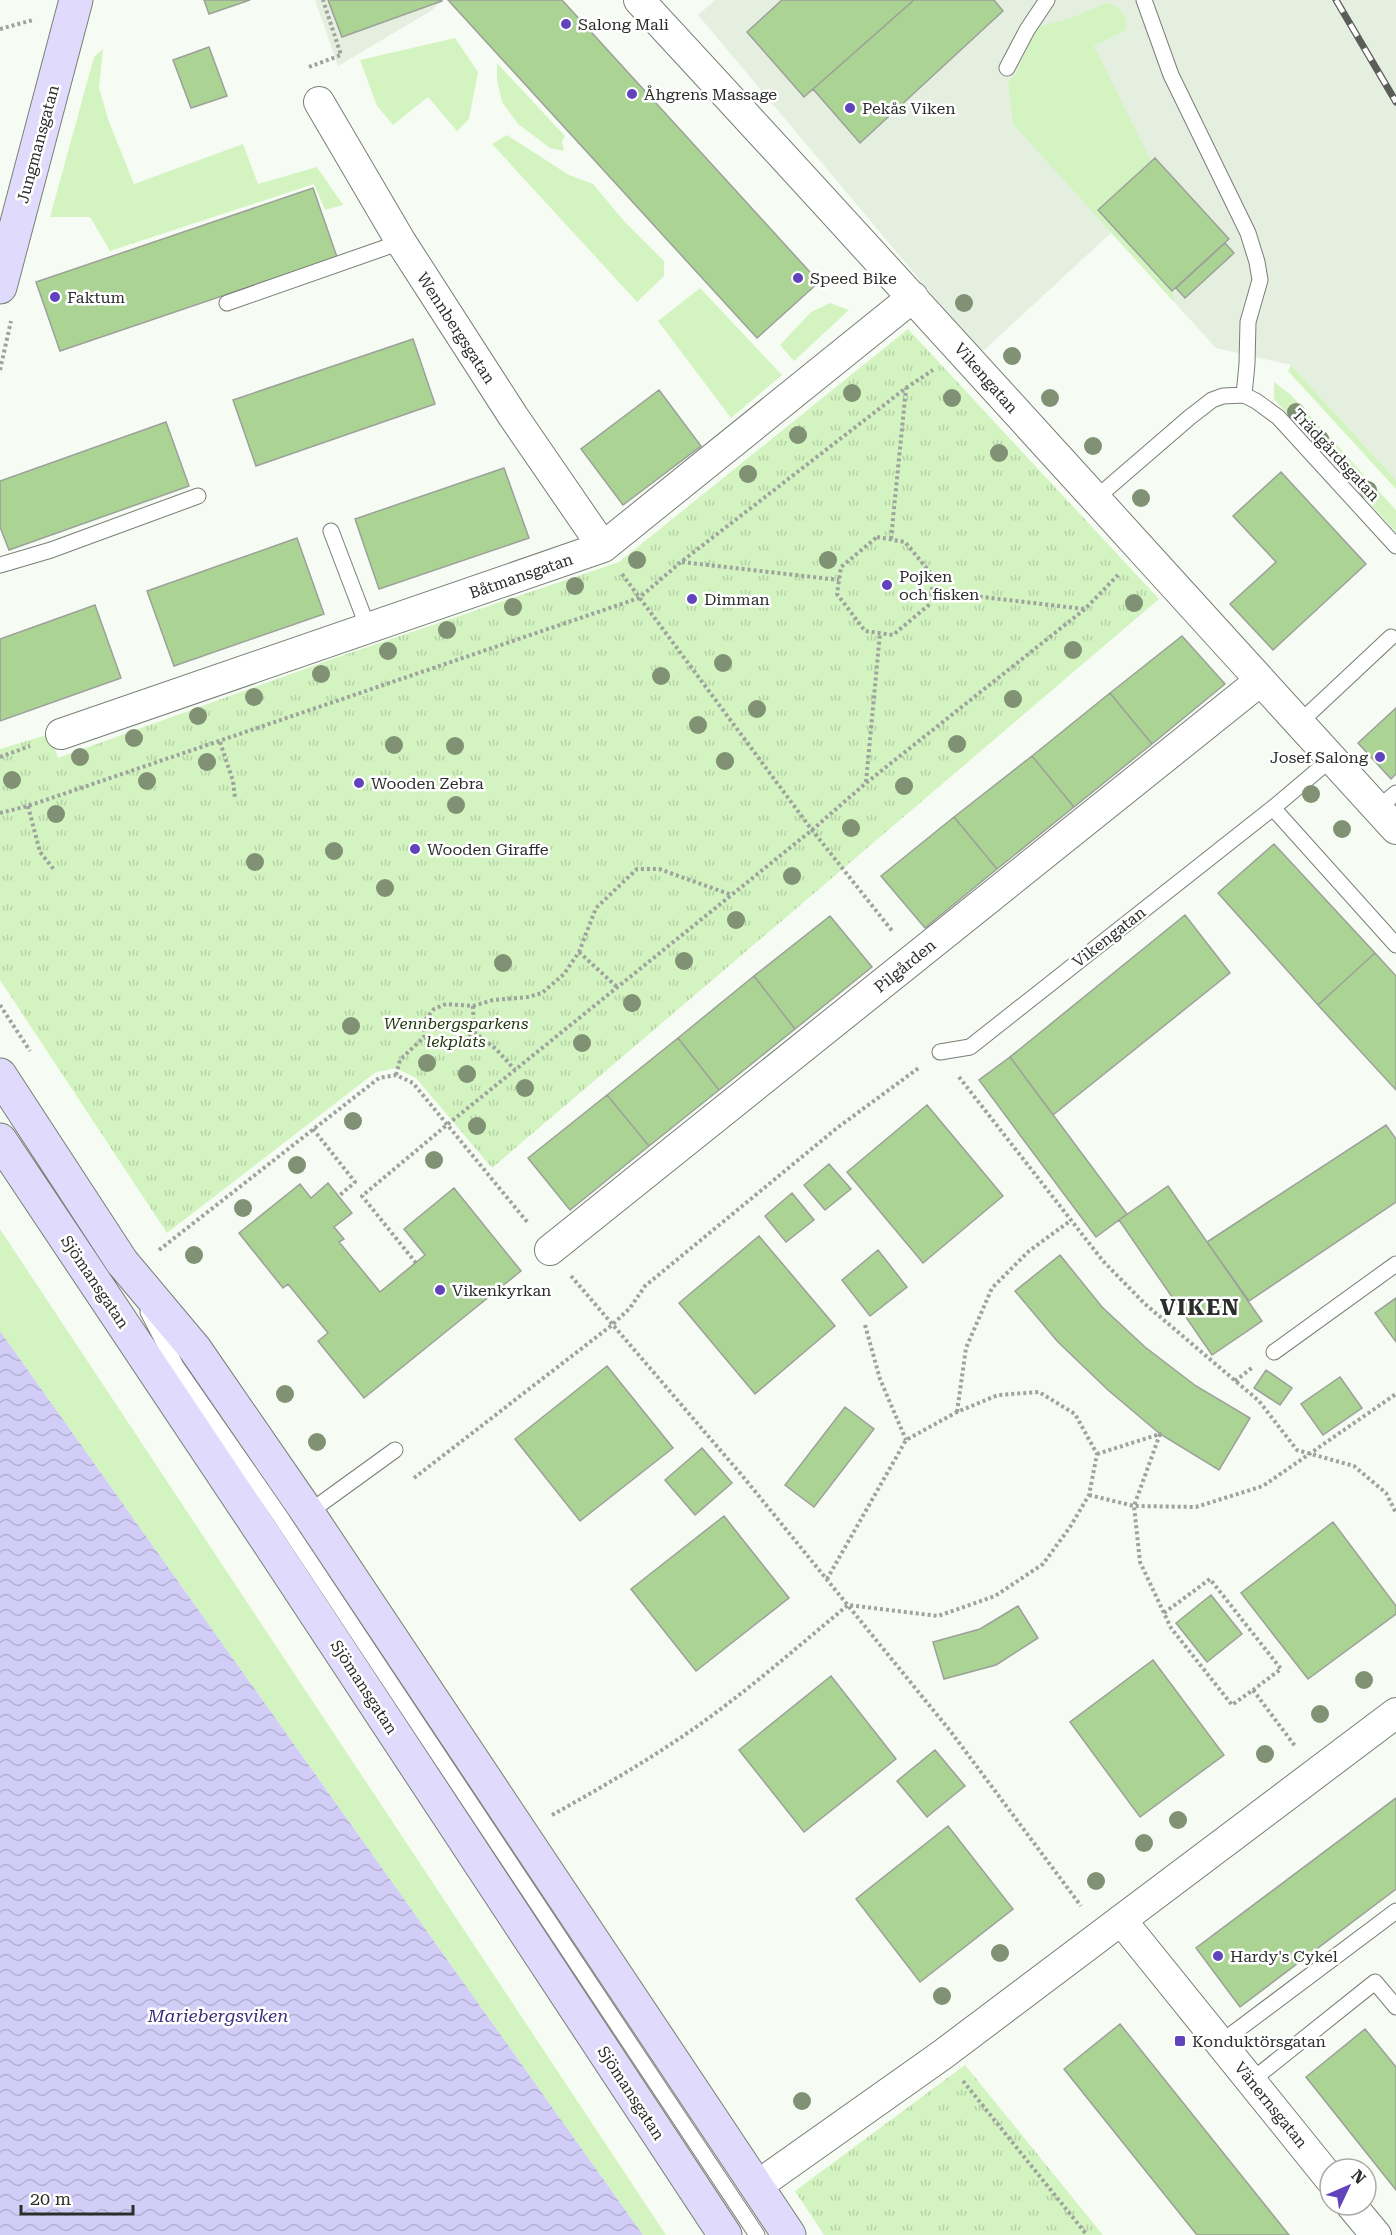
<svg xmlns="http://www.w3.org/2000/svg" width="1396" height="2235" font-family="'Roboto Serif',serif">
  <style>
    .built { fill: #e5efe0 }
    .green { fill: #d3f4c1 }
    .park { fill: url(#park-tufts) }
    .water { fill: url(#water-waves) }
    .building { fill: #abd394; stroke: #9ca199; stroke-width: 1.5 }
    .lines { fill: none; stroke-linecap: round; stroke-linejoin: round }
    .lane-casing { stroke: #797e77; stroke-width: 17 }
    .street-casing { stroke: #797e77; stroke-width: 32 }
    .secondary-casing { stroke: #797e77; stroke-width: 35 }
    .path { stroke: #9fa39d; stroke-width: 4; stroke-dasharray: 3 3; stroke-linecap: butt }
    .lane { stroke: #fff; stroke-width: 15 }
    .street { stroke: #fff; stroke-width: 30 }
    .secondary { stroke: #e0dafc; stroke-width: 33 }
    .rail-casing { stroke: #5a5d59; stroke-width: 7 }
    .rail { stroke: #fff; stroke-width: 4.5; stroke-dasharray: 14; stroke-linecap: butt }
    .tree { fill: #809174 }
    .poi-dot { fill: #6143bb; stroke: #fff; stroke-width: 2 }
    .labels { text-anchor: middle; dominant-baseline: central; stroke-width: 5; stroke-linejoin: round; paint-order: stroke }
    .poi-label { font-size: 16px; fill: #2c2e2b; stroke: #fff; text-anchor: start }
    .street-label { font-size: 16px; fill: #2c2e2b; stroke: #fff }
    .park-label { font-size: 16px; font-style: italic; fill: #20390d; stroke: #fff }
    .water-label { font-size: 18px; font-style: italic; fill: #3d2b78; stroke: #fff }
    .district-label { font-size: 22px; font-weight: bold; letter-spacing: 1.5px; fill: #2c2e2b; stroke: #fff }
  </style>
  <defs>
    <pattern id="park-tufts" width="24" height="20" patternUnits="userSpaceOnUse" patternTransform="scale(1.5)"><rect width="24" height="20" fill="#d3f4c1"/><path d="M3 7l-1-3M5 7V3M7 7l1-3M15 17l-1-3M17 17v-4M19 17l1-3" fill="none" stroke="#b5d2a6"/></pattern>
    <pattern id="water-waves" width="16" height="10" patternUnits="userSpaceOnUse" patternTransform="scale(1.5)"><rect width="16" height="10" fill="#d1cdf7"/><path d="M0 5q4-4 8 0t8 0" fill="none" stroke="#b4b0d4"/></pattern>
  </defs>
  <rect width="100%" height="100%" fill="#f6fcf3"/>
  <path class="built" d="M315,0h128l-12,11 -93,55z
    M715,0h681v480l-105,-115 -75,-17 -105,-115 -130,120 -283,-338z"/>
  <path class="green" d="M1106,3l11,3 10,14 -1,10 -32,16 57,115 -53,49 74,81 2,11 -161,-178 -5,-43 7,-6 22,-48 37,-10z
    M455,38l23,34 -9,47 -12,12 -29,-34 -35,28 -16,-19 -17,-46z
    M103,49l-4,39 10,34 25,62 109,-40 15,40 59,-17 26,38 -18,5 -11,-26 -204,67 -20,-34h-40l44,-160z
    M497,63l68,73 -3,6 2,9 -14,-3 -32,-24 -16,-22 -5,-21z
    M507,135l62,40 24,9 32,38 39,39v15l-27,26 -145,-158z
    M700,288l82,87 -51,43 -73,-97z
    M830,303l19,7 -55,51 -14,-16 31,-33z
    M1291,365l105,115v9l-108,-118z
    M1274,382l17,13 105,115v22l-122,-133z
    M0,1229l666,1006h-23l-643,-904z"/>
  <path class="park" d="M908,329l251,270 -667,569 -76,-90 -20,-10 -20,4 -209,161 -167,-253v-231l50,-15 8,24 280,-101 281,-95z
    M965,2065l138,170h-279l-29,-44z"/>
  <path class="water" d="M0,1331l643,904h-643z"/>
  <path class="building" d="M204,0h46l-41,14z
    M328,0h113l1,1 -100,36z
    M448,0h114l257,282 -62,56z
    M782,0h132l-110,97 -57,-65z
    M914,0h80l9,11 -143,132 -47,-54z
    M209,47l18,49 -36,12 -18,-48z
    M1155,158l74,81 -57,52 -74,-81z
    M313,188l24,69 -277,94 -24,-69z
    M1225,243l9,10 -49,45 -9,-10z
    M413,339l22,65 -179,62 -23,-66z
    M659,390l42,56 -78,59 -42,-56z
    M166,422l23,64 -180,64 -9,-23v-46z
    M504,468l25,70 -150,51 -24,-70z
    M1281,472l85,92 -93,86 -43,-46 46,-42 -43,-46z
    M297,538l27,76 -150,52 -27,-75z
    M95,605l26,73 -121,43v-82z
    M1182,636l43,48 -73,60 -42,-51z
    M1110,693l42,51 -78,63 -42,-51z
    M1396,708v66l-5,5 -33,-36z
    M1032,756l42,51 -77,62 -43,-52z
    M954,817l43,52 -72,59 -44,-52z
    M1274,844l101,109 -57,52 -100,-112z
    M1185,915l45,58 -177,142 -43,-58z
    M830,916l42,51 -77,62 -41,-53z
    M1375,953l21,23v114l-78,-85z
    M754,976l41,53 -76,61 -41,-52z
    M678,1038l41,52 -70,56 -42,-51z
    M1010,1057l117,157 -31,23 -117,-157z
    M607,1095l42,51 -79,64 -42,-52z
    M927,1105l76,91 -80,67 -76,-91z
    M1386,1125l10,14v63l-147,99 -42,-59z
    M829,1164l22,25 -26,21 -21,-25z
    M328,1183l24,30 -18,14 10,12 -5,3 41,50 45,-37 -21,-26 50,-41 67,83 -157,127 -46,-57 10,-8 -40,-49 -5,4 -44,-55 61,-49 11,14z
    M1168,1186l94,135 -50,34 -93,-135z
    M792,1193l22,27 -28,22 -21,-26z
    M759,1236l76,90 -80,68 -76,-91z
    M878,1250l29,37 -37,29 -28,-36z
    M1060,1255l42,52 43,40 51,39 54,32 -31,52 -59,-36 -52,-44 -50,-48 -43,-51z
    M1396,1298v44l-21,-29z
    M607,1366l66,82 -93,73 -65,-82z
    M1266,1370l26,18 -12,17 -26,-17z
    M1340,1377l22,31 -39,27 -22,-31z
    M845,1407l29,22 -60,78 -29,-22z
    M702,1448l30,35 -37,32 -30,-35z
    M724,1516l65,82 -93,73 -65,-82z
    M1333,1522l63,84v8l-88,65 -67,-86z
    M1211,1595l31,39 -35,28 -31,-39z
    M1018,1606l20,32 -42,27 -52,14 -11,-37 47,-13z
    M1153,1660l71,95 -84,62 -70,-95z
    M831,1676l65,83 -92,73 -65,-82z
    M935,1750l30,36 -38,31 -30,-36z
    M1396,1798v91l-156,118 -44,-59z
    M948,1826l65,83 -93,73 -64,-83z
    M1120,2024l169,211h-92l-133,-166z
    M1365,2029l31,38v123l-90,-113z"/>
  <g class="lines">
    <defs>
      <path id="lane" d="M1144,0l27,75 77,158 9,29 3,18 -12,42 -1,42 -3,31
        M1007,68l20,-38 20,-30
        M227,303l174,-61
        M1095,499l95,-82 22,-17 11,-4 21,-1 12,6 22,16 118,129
        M331,531l37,97
        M0,565l51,-15 147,-54
        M1298,724l93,-87
        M1273,808l123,137
        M1377,809l19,-16
        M940,1052l30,-5 303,-239 58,-49
        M148,1312l28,54 104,150 477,719
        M1274,1352l122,-88
        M308,1513l87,-63
        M1220,2043l176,-132
        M1251,2081l124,-99 21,25"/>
      <path id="street" d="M639,0c254,274 505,553 757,829
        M319,102l82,140 112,174 90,131
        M61,734l542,-187 310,-250
        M550,1250l710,-569
        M1121,1920l209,259
        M757,2186l185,-131 454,-342
        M1351,2205l25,30"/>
      <path id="secondary" d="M0,287l76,-287
        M0,1075l122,187 73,87 113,164 481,722
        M0,1140l265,397 460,698"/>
    </defs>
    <use href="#lane" class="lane-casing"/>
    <use href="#street" class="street-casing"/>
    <use href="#secondary" class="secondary-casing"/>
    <path class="path" d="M0,29l33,-9
      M309,67l32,-12 -18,-55
      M0,370l11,-49
      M877,537l28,5 29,35 -4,27 -37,31 -28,-4 -28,-37 4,-27z
      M891,539l15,-151
      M682,562l157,18
      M622,574l190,256 81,102
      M932,591l152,18
      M220,742l13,39 2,17
      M0,757l30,-11
      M866,782l14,-149
      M28,806l12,46 15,19
      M0,813l28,-7 611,-208 42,-36 225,-174 27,-18
      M579,952l38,35
      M0,1005l30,46
      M474,1032l22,17 19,21
      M424,1037c23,10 30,12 50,-5l-1,-26
      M396,1075l4,-15 24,-23 1,-17 9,-11 12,-5 27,2 20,-6 35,-3 14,-4 22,-19 15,-22 17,-44 41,-39h22l73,26
      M959,1077l144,184 42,43 114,97 38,49 57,16 32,27 10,20
      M313,1129l42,53 -17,15
      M159,1250l220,-172 17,-3 17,8 115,140
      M416,1263l-54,-67 86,-72 364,-294 54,-47 219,-174 33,-34
      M571,1276l174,203 206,253 130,174
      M865,1325l15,54 26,61
      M1235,1381l18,-14
      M957,1412l9,-64 26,-60 37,-37 41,-30
      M1097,1454l63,-20 -26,72 6,56 31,66 61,77 21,-15 42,56
      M414,1478l198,-153 18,-17 15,-22 192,-158 83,-61
      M1089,1495l45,11 62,1 67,-21 133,-92
      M1164,1613l46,-34 71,90 -28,21
      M552,1815c45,-25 90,-51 134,-81 57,-39 109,-85 162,-129l90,11 57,-20 48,-32 27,-37 19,-32 8,-41 -22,-40 -36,-22 -41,3 -41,17 -51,28 -79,139
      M963,2081l124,154"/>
    <use href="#lane" class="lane"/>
    <use href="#street" class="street"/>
    <use href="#secondary" class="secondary"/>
    <defs>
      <path id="rail" d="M1336,0l60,102"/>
    </defs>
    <use href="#rail" class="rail-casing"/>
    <use href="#rail" class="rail"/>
  </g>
  <g class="tree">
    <circle cx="964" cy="303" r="9"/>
    <circle cx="1012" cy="356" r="9"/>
    <circle cx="852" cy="393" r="9"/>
    <circle cx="952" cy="398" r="9"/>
    <circle cx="1050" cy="398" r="9"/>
    <circle cx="1296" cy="412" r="9"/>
    <circle cx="798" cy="435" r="9"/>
    <circle cx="1320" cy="439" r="9"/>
    <circle cx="1093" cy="446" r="9"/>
    <circle cx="999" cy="453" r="9"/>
    <circle cx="748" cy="474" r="9"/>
    <circle cx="1368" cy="490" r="9"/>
    <circle cx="1141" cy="498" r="9"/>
    <circle cx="637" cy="560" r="9"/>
    <circle cx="828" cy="560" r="9"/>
    <circle cx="575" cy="586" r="9"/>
    <circle cx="1134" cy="603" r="9"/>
    <circle cx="513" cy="607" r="9"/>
    <circle cx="447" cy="630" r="9"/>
    <circle cx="1073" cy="650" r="9"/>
    <circle cx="388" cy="651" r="9"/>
    <circle cx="723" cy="663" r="9"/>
    <circle cx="321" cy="674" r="9"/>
    <circle cx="661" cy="676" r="9"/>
    <circle cx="254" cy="697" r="9"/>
    <circle cx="1013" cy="699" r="9"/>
    <circle cx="757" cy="709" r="9"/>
    <circle cx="198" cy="716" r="9"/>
    <circle cx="698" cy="725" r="9"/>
    <circle cx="134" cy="738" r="9"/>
    <circle cx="957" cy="744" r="9"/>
    <circle cx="394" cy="745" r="9"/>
    <circle cx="455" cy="746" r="9"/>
    <circle cx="80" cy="757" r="9"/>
    <circle cx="725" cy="761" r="9"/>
    <circle cx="207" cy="762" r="9"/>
    <circle cx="12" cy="780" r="9"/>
    <circle cx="147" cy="781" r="9"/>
    <circle cx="904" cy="786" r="9"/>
    <circle cx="1311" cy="794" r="9"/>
    <circle cx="456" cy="805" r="9"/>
    <circle cx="56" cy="814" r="9"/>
    <circle cx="851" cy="828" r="9"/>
    <circle cx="1342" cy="829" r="9"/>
    <circle cx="334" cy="851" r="9"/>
    <circle cx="255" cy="862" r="9"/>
    <circle cx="792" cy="876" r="9"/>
    <circle cx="385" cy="888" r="9"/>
    <circle cx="736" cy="920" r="9"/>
    <circle cx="684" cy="961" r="9"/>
    <circle cx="503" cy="963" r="9"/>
    <circle cx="632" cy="1003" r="9"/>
    <circle cx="351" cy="1026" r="9"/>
    <circle cx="582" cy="1043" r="9"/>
    <circle cx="427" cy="1063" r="9"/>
    <circle cx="467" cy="1074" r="9"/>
    <circle cx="525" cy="1088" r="9"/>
    <circle cx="353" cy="1121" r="9"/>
    <circle cx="477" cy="1126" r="9"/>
    <circle cx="434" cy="1160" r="9"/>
    <circle cx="297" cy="1165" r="9"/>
    <circle cx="243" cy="1208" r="9"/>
    <circle cx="194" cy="1255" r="9"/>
    <circle cx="285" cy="1394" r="9"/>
    <circle cx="317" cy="1442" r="9"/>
    <circle cx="1364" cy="1680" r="9"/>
    <circle cx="1320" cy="1714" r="9"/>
    <circle cx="1265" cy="1754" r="9"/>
    <circle cx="1178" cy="1820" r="9"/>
    <circle cx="1144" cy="1843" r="9"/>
    <circle cx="1096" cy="1881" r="9"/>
    <circle cx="1000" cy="1953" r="9"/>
    <circle cx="942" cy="1996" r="9"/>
    <circle cx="802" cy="2101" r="9"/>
  </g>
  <g class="poi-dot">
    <circle cx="566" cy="24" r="6"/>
    <circle cx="632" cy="94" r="6"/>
    <circle cx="850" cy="108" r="6"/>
    <circle cx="798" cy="278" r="6"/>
    <circle cx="55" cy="297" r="6"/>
    <circle cx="887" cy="585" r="6"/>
    <circle cx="692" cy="599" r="6"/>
    <circle cx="1380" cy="757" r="6"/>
    <circle cx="359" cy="783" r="6"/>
    <circle cx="415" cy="849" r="6"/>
    <circle cx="440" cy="1290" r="6"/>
    <circle cx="1218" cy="1956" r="6"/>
    <rect x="1174" y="2035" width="12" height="12" rx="3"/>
  </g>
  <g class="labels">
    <g class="poi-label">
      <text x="578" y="24">Salong Mali</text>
      <text x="644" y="94">Åhgrens Massage</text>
      <text x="862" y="108">Pekås Viken</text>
      <text x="810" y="278">Speed Bike</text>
      <text x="67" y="297">Faktum</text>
      <text x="899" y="576">Pojken<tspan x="899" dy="18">och fisken</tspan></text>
      <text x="704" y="599">Dimman</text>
      <text x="1368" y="757" text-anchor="end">Josef Salong</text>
      <text x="371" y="783">Wooden Zebra</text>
      <text x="427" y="849">Wooden Giraffe</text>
      <text x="452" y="1290">Vikenkyrkan</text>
      <text x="1230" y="1956">Hardy's Cykel</text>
      <text x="1192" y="2041">Konduktörsgatan</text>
    </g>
    <g class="street-label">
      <text transform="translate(38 144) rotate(-75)">Jungmansgatan</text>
      <text transform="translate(456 328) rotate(57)">Wennbergsgatan</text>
      <text transform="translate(986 378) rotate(49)">Vikengatan</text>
      <text transform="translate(1336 455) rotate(47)">Trädgårdsgatan</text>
      <text transform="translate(521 576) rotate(-19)">Båtmansgatan</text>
      <text transform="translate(1109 937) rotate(-38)">Vikengatan</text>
      <text transform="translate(905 966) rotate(-39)">Pilgården</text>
      <text transform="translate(95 1282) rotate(56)">Sjömansgatan</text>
      <text transform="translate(364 1687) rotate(57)">Sjömansgatan</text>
      <text transform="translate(631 2093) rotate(57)">Sjömansgatan</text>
      <text transform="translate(1271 2105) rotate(51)">Vänernsgatan</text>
    </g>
    <g class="park-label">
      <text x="456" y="1023">Wennbergsparkens<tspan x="456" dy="18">lekplats</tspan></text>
    </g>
    <g class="water-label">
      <text x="218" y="2015">Mariebergsviken</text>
    </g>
    <g class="district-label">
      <text x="1200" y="1307">VIKEN</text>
    </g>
  </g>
  <g transform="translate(1348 2187) rotate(46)"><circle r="28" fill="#ffffff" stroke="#ababaa" stroke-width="1.5"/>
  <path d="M0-4.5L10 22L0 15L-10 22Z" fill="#6143bb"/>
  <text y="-9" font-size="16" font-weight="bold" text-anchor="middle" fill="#2c2e2b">N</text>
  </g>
  <path d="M21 2205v9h112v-9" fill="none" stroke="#2c2e2b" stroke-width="3"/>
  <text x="30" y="2205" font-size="18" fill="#2c2e2b" stroke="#ffffff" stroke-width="4.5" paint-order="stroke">20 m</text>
</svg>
